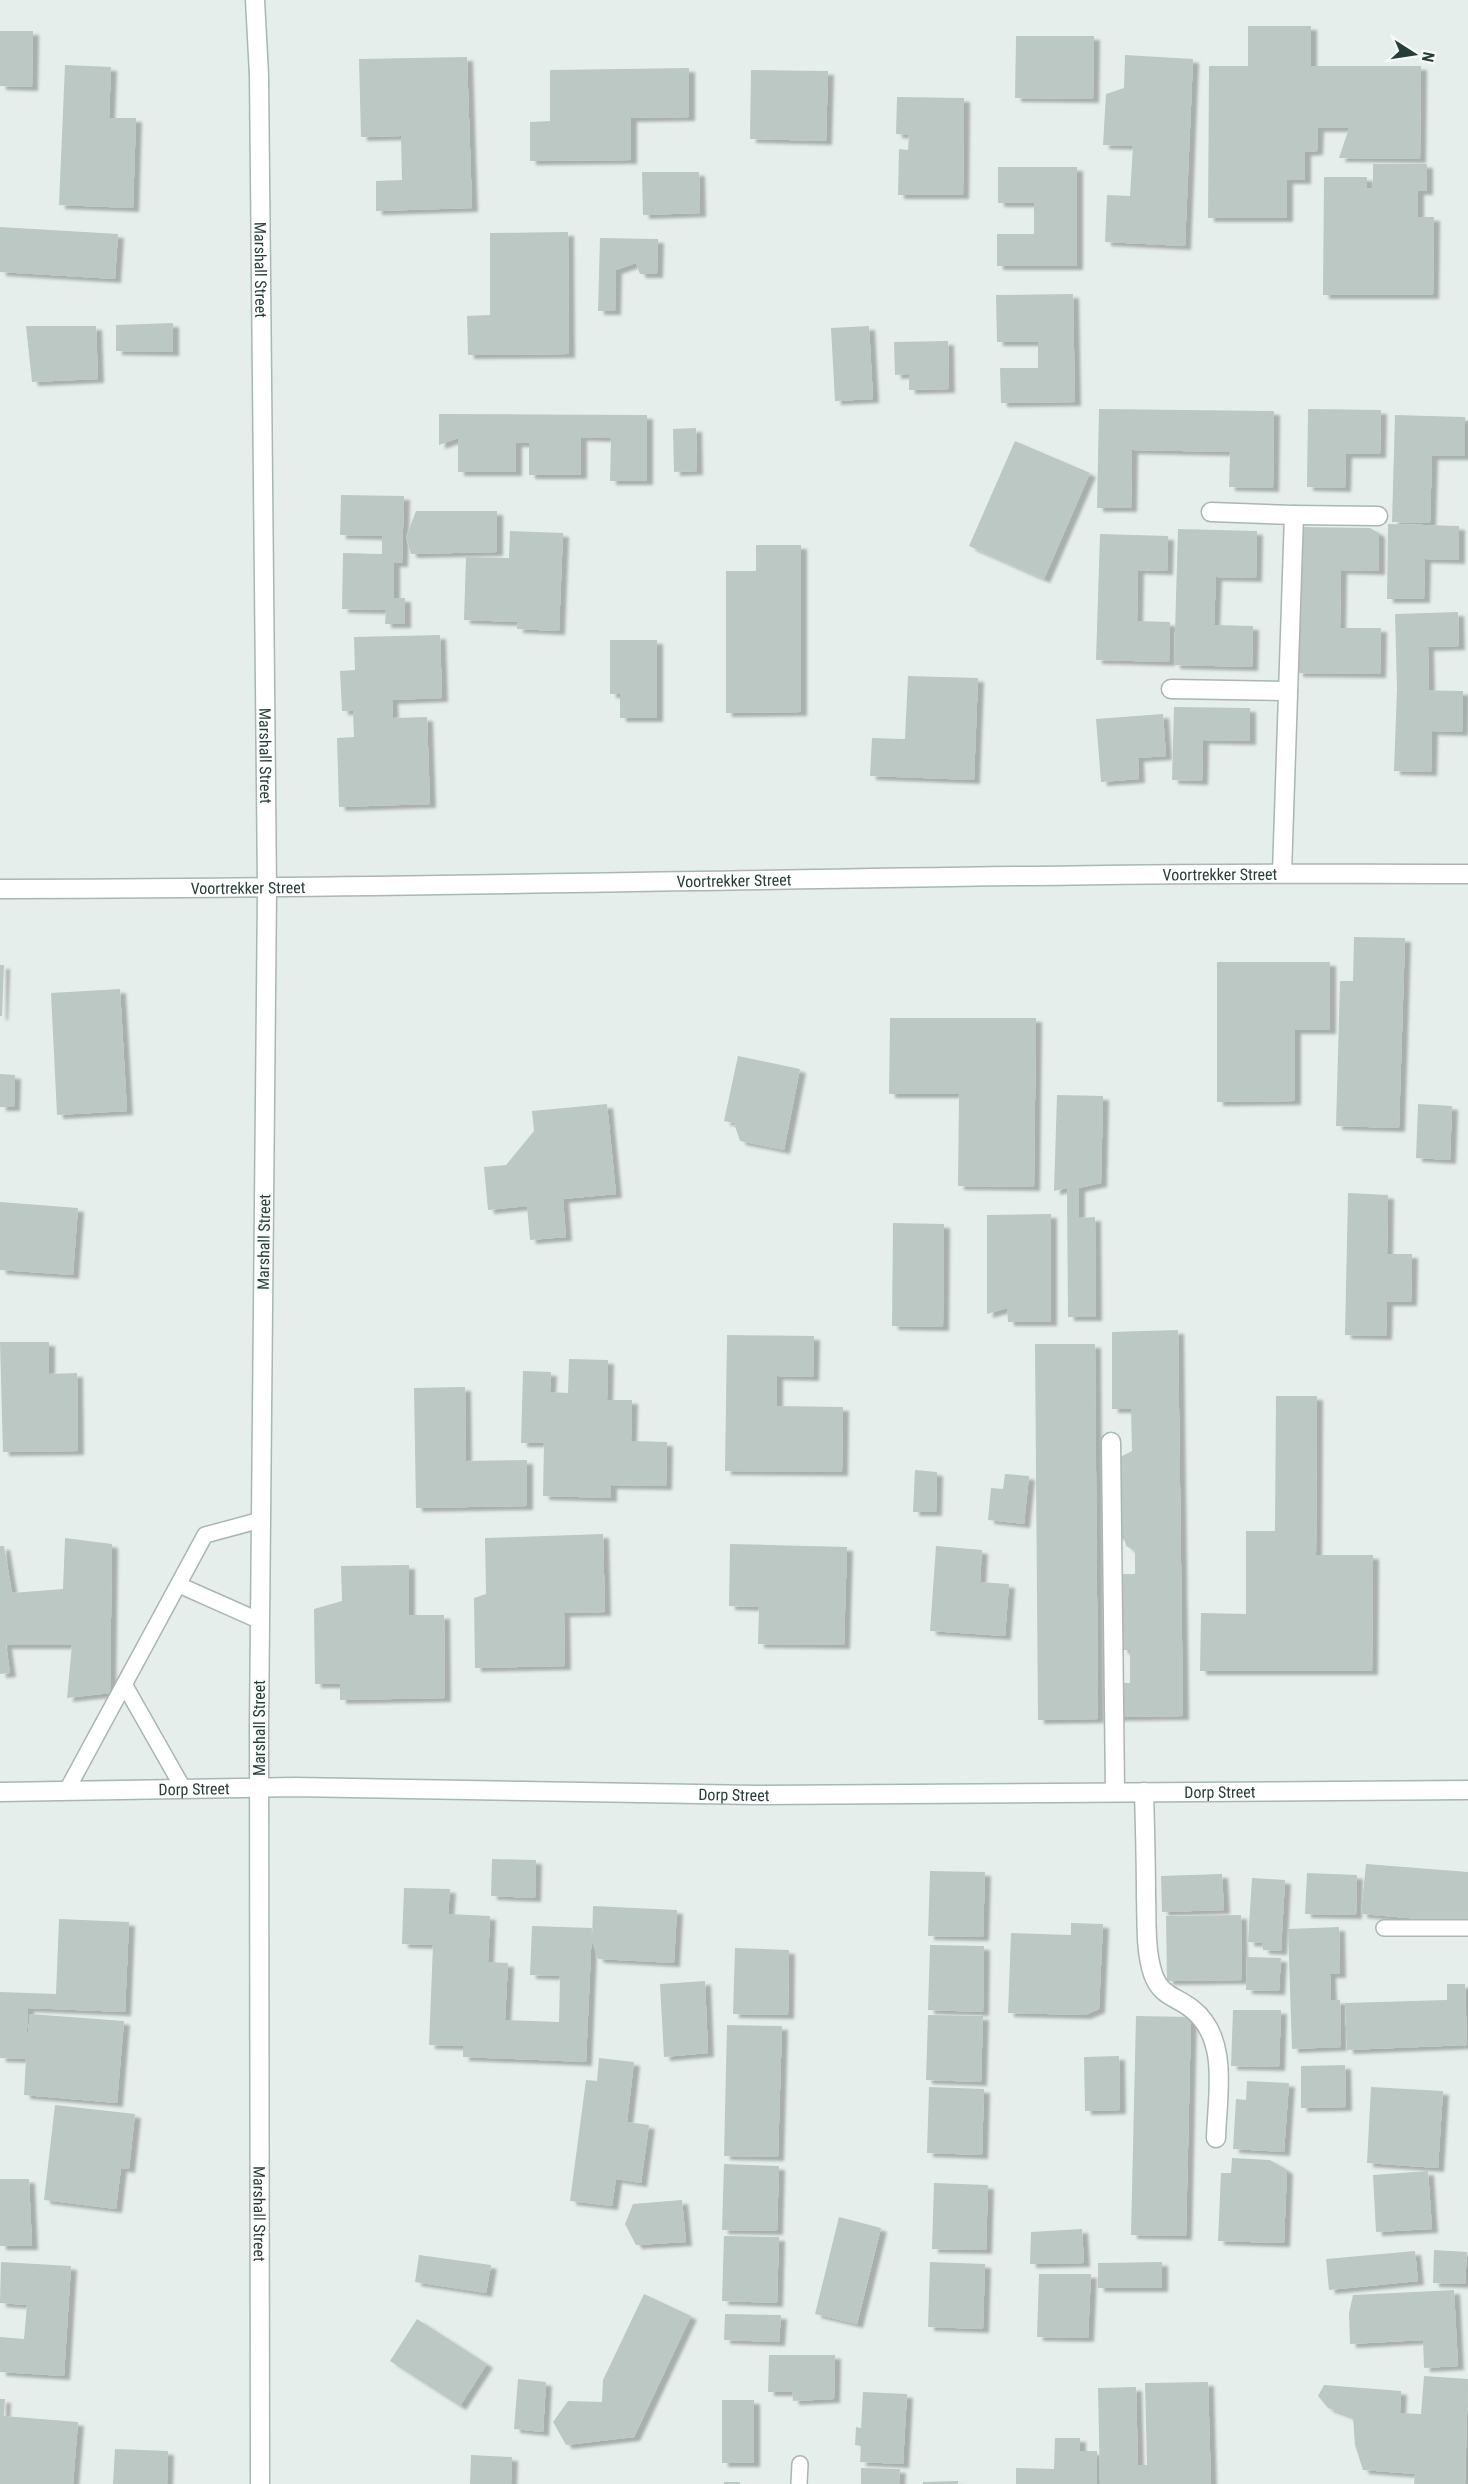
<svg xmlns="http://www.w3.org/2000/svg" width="1468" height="2484" font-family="'Roboto Condensed',sans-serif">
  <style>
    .building { fill: #bbc8c4; filter: url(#shadow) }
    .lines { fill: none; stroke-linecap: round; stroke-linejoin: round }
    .lane-casing { stroke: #a9b6b2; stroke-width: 18 }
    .street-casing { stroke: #a9b6b2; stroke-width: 21 }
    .secondary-casing { stroke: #a5b8b3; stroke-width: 21 }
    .lane { stroke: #fff; stroke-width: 15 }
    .street { stroke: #fff; stroke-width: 18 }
    .secondary { stroke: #fff; stroke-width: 18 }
    .labels { text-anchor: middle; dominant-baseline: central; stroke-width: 4.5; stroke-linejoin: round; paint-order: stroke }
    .street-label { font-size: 16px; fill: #263e3a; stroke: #f6faf8 }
  </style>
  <defs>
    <filter id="shadow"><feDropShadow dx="6" dy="4" stdDeviation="1.5" flood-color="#0004"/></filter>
  </defs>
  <rect width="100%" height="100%" fill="#e6eeeb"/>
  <path class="building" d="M1248,26h63v40h110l-1,93 -81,-1 10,-30h-31l-1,23 -12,1v28h-18v38h-79l1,-152h39z
    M0,31h33l-1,56 -32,-1z
    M1016,36h78l-1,63 -78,-1z
    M1125,55l68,4 -8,187 -80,-4 2,-47 23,1 3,-50 -30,-1 3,-51 18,-6z
    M467,57l5,151 -96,3v-30l26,-1 -1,-44 -40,1 -2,-78z
    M65,65l46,2 -2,51h27l-3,90 -74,-3z
    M689,68v49l-58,1v42l-101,1v-39l20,-1v-51z
    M751,70l77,1 -2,70 -76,-2z
    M897,97l67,1 -1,97h-65l1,-46 9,1 1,-15 -13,-1z
    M1373,164h54v27h-9v26h16l-1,78h-110l1,-118h43v11h6z
    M998,167h79v99h-80v-32h37v-31h-36z
    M642,172h57l1,41 -57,2z
    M0,227l118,7 -3,45 -115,-7z
    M568,232l1,122 -101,1 -1,-39 23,-1v-82z
    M600,238l58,1 -1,35h-17l-4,-11 -20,7 -1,41h-17z
    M1073,294l2,108 -74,1 -1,-35h38v-26h-41l-1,-47z
    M173,323v29l-57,-1v-26z
    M26,326h70l2,53 -66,3z
    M869,326l4,73 -38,2 -4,-73z
    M948,341l1,48 -40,1v-16l-14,1 -1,-33z
    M1099,409l175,2 -1,77 -44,-1 1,-35 -98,-2 -1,58h-34z
    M1308,409l73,1 -1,44h-34l-1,34 -38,-1z
    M439,414l208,1v66h-37l1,-43 -30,-1v38h-52v-32h-13v29h-58v-34l-19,7z
    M1395,415l70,2v39h-33l-2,67 -38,-1z
    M696,428l1,43 -23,1 -1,-43z
    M1015,441l75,32 -46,106 -75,-33z
    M341,495l63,1 -2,67h-8v35h11v26h-20l1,-14 -44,-1 1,-56 39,1v-18l-42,-1z
    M416,511h81v41l-86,2 -5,-17z
    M1388,524l71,2v34l-34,-1 -1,40h-37z
    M1300,527l70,1 9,5v38l-38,-1 -1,58h41l-1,46 -83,-1z
    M1178,529l79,2 -1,47 -40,-1 -2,48 39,1 -1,41 -78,-2z
    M510,531l53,2 -4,98 -42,-2 1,-7 -54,-2 2,-63 43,1z
    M1100,534l68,2 -1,35 -29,-1 -1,51 33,1 -1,40 -73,-2z
    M756,545h45v167l-75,1v-142h30z
    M1458,612l1,34 -31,1 1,42 -16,1 50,1 -1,41 -30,-1 -1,41 -37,-1 3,-82 -2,-75z
    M440,635l2,63 -50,2 1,18 34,-1 3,87 -91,3 -2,-69 17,-1 -1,-26h-11l-2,-40 15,-1 -1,-33z
    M610,640h47v78h-37v-24h-10z
    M908,676l70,2 -4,102 -104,-4 2,-38 33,1z
    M1174,707l76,1v33l-47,-1 -1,41 -30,-1z
    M1163,714l3,42 -28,2 1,21 -38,3 -5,-63z
    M1354,937l51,1 -6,190 -63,-2 4,-145h13z
    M1217,962h113v68h-35v71l-78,1z
    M0,965h4l-2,51h-2z
    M120,989l7,122 -70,4 -6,-122z
    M890,1018h146l-2,169 -76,-1 1,-92h-70z
    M738,1056l62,13 -16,81 -44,-9 -6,-18 -10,-2z
    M0,1074l15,1 -1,32h-14z
    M1057,1095l46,1 -2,87 -22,5v30l16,-1 1,100h-28l-1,-129 -13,3z
    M607,1104l9,90 -53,5 3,38 -36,3 -3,-34 -39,4 -4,-43 22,-2 28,-34 -2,-20z
    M1418,1104l34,2 -2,54 -34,-2z
    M1348,1193l40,2 -1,59h25l-1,48h-24l-1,34 -41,-1z
    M0,1202l78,6 -5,67 -73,-5z
    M1051,1214v108h-43l-1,-14 -20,6v-99z
    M893,1223l51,1 -1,103 -51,-1z
    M1178,1330l5,386 -69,1v-34h16v-33h-8l-2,-76h15v-23l-9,-5 -2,-10h-8l4,-79 12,-6 -1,-42h-19v-77z
    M727,1335l87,1 -1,41 -36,-1v30l66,1 -1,65 -117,-1z
    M0,1342h49v32l28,-1 1,78 -75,1z
    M1035,1344h60l3,375 -60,1z
    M569,1359l39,1 -1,40h25l-1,41 36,1 -1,44 -55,-1v13l-68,-2 1,-53h-23l2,-72 28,1 -1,20 18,1z
    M465,1387l1,74 61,-1v46l-111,2 -2,-120z
    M1276,1396h41l-1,159h57l-1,116h-172l1,-58 45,1v-83h29z
    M915,1470l22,2 -1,40h-23z
    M1005,1474l24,2 -5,48 -36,-4 3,-32 12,1z
    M603,1534l2,78 -41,1 1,53 -90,2 -1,-70 12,-4 -1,-56z
    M65,1538l47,6 -2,149 -43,5 5,-53h-66l4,28 -10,1v-128h4l8,47 51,-4z
    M730,1544l117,3 -3,98 -86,-1 1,-37 -30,-1z
    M936,1546l46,4 -2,32 29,2 -4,52 -75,-5z
    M409,1565v50h35l1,83 -105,2v-16h-25l-1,-75 28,-8 -1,-35z
    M492,1859l44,1 -1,38 -44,-2z
    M1366,1864l102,8v51l-107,-9z
    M930,1871l55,1 -2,65 -55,-1z
    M1307,1873l50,2 -1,40 -51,-1z
    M1222,1874l2,36 -62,2 -1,-36z
    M1252,1878l33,2 -4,71 -18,-1 -1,-7 -14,-1z
    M404,1888l46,1 -2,25 42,2 -2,46 20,1 -3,57 54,2 1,-46 -30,-1 2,-49 60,2 -6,134 -123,-5v-11l-34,-1 4,-100 -31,-1z
    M593,1906l84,4 -3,53 -76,-4 -6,-18z
    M1241,1915l1,65 -75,1 -1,-65z
    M59,1919l70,3 -4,90 -97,-4 -2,41 4,-35 94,7 -7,82 -93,-8 2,-36 -26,-1v-66l56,2z
    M1071,1923l32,1 -4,85 -14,6 -77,-2 3,-80 60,2z
    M1339,1927l1,47h-10l1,26h9l1,47 -49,2 -4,-120z
    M930,1945l54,1 -1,66 -55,-2z
    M735,1948l54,2 -1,65 -55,-1z
    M1247,1957l34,1 -2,33 -33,-1z
    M705,1981l3,72 -44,4 -4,-73z
    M1447,1984h18l2,61 -120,5 -2,-47 102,-3z
    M1233,2010h48l-2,57 -48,-1z
    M928,2015l55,1 -2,66 -55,-2z
    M1136,2016l55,1 -5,219 -55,-1z
    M727,2025l55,1 -4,131 -54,-1z
    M1119,2056l1,54 -35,1 -1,-54z
    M599,2058l35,4 -7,60 22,3 -8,58 -25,-4 -4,27 -42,-5 16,-121 11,1z
    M1345,2065l1,42 -45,1v-42z
    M1247,2081l42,2 -5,69 -51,-3 3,-50 10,1z
    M929,2087l55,2 -2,66 -55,-2z
    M1371,2087l72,4 -5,77 -71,-5z
    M55,2105l80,9 -6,55 -8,-1 -5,41 -72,-9z
    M1232,2158l38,2 17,10 -3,73 -66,-2 3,-68h10z
    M724,2164l55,2 -2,65 -55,-1z
    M1428,2171l4,58 -56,3 -3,-57z
    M0,2179h29l3,67h-32z
    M934,2183l54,2 -2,65 -54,-1z
    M682,2200l4,42 -50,3 -11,-21 8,-20z
    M839,2217l42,11 -24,96 -42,-10z
    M1082,2229l2,34 -54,1 1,-32z
    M724,2236l55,1 -2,66 -55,-2z
    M1434,2250l33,2 -2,32 -32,-1z
    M1415,2251l3,30 -89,9 -3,-31z
    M419,2255l72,10 -5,28 -71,-11z
    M1,2262l70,4 -7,110 -64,-4v-35l24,2 3,-34 -27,-2z
    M930,2262l55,2 -2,65 -55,-2z
    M1162,2262v26h-64v-25z
    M1039,2274h52l-3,64 -51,-1z
    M1454,2290l4,76 -34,2 -1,-28 -73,4 -1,-31 4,-18z
    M644,2294l47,22 -57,121 -68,8 -13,-23 15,-21 34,1 1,-22z
    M725,2314l56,1 -2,27 -55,-2z
    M417,2319l70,45 -27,42 -70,-45z
    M769,2355h66l-1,44 -41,2 -1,-9h-24z
    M1424,2376l44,3 -3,105h-51l1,-10 -52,-4 -8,-25 -2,-28 -25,-9 -10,-12 6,-11 77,6 -1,22 21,1z
    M518,2379l28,3 -3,50 -29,-3z
    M1208,2382l3,102h-111l-2,-96 38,-1 2,78h9l-2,-82z
    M863,2392l44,2 -4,70 -43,-2 1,-16 -6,-1 1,-18 5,1z
    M0,2399h5l-1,17 74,6 -5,62h-73z
    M722,2400h32v63h-32z
    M1055,2438h25v13h17v33h-81v-16l38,1z
    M115,2449l53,2 -1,33h-54z
    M471,2455l41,2 -1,27h-41z
    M861,2468l39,1 -1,15h-38z
    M958,2481v3h-35v-2z
    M724,2482h16v2h-16z"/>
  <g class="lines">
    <defs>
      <path id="lane" d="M179,1585l81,36
        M124,1684l59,104
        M67,1790l138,-255 56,-15
        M1384,1928h84
        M799,2484l1,-20"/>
      <g id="street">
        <path d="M1211,512l83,3 -12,358"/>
        <path d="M1294,515l84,1"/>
        <path d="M1171,689l117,2"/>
        <path id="s1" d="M0,889c489,0 979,-18 1468,-15"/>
        <path d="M1111,1442l4,350"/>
        <path d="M1144,1792c1,35 2,70 2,105 1,26 -1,53 7,77 8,23 23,22 39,35 38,30 25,87 24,129"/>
      </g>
      <g id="secondary">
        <path id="s2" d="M255,0l4,75 8,814 -8,839 1,756"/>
        <path id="s3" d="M0,1792l294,-5 463,8 711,-5"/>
      </g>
    </defs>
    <use href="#lane" class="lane-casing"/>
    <use href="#street" class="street-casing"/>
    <use href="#secondary" class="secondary-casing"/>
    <use href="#lane" class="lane"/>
    <use href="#street" class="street"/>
    <use href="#secondary" class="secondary"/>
  </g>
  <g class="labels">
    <g class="street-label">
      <text stroke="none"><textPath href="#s2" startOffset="270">Marshall Street</textPath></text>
      <text stroke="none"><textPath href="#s2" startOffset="756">Marshall Street</textPath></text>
      <text stroke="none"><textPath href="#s1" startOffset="1220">Voortrekker Street</textPath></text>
      <text stroke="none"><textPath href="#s1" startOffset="734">Voortrekker Street</textPath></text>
      <text stroke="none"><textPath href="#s1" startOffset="248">Voortrekker Street</textPath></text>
      <text transform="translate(264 1242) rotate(-89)">Marshall Street</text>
      <text transform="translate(259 1728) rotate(-90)">Marshall Street</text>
      <text stroke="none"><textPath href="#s3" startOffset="194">Dorp Street</textPath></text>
      <text stroke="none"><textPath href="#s3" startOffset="1220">Dorp Street</textPath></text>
      <text stroke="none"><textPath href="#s3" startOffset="734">Dorp Street</textPath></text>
      <text stroke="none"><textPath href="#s2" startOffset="2214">Marshall Street</textPath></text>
    </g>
  </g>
  <g transform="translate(1414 54) rotate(102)" stroke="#f6faf8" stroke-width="4.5" paint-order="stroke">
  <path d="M0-4.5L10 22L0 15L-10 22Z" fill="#263e3a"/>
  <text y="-9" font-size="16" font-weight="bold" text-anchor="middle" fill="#263e3a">N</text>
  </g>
</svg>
